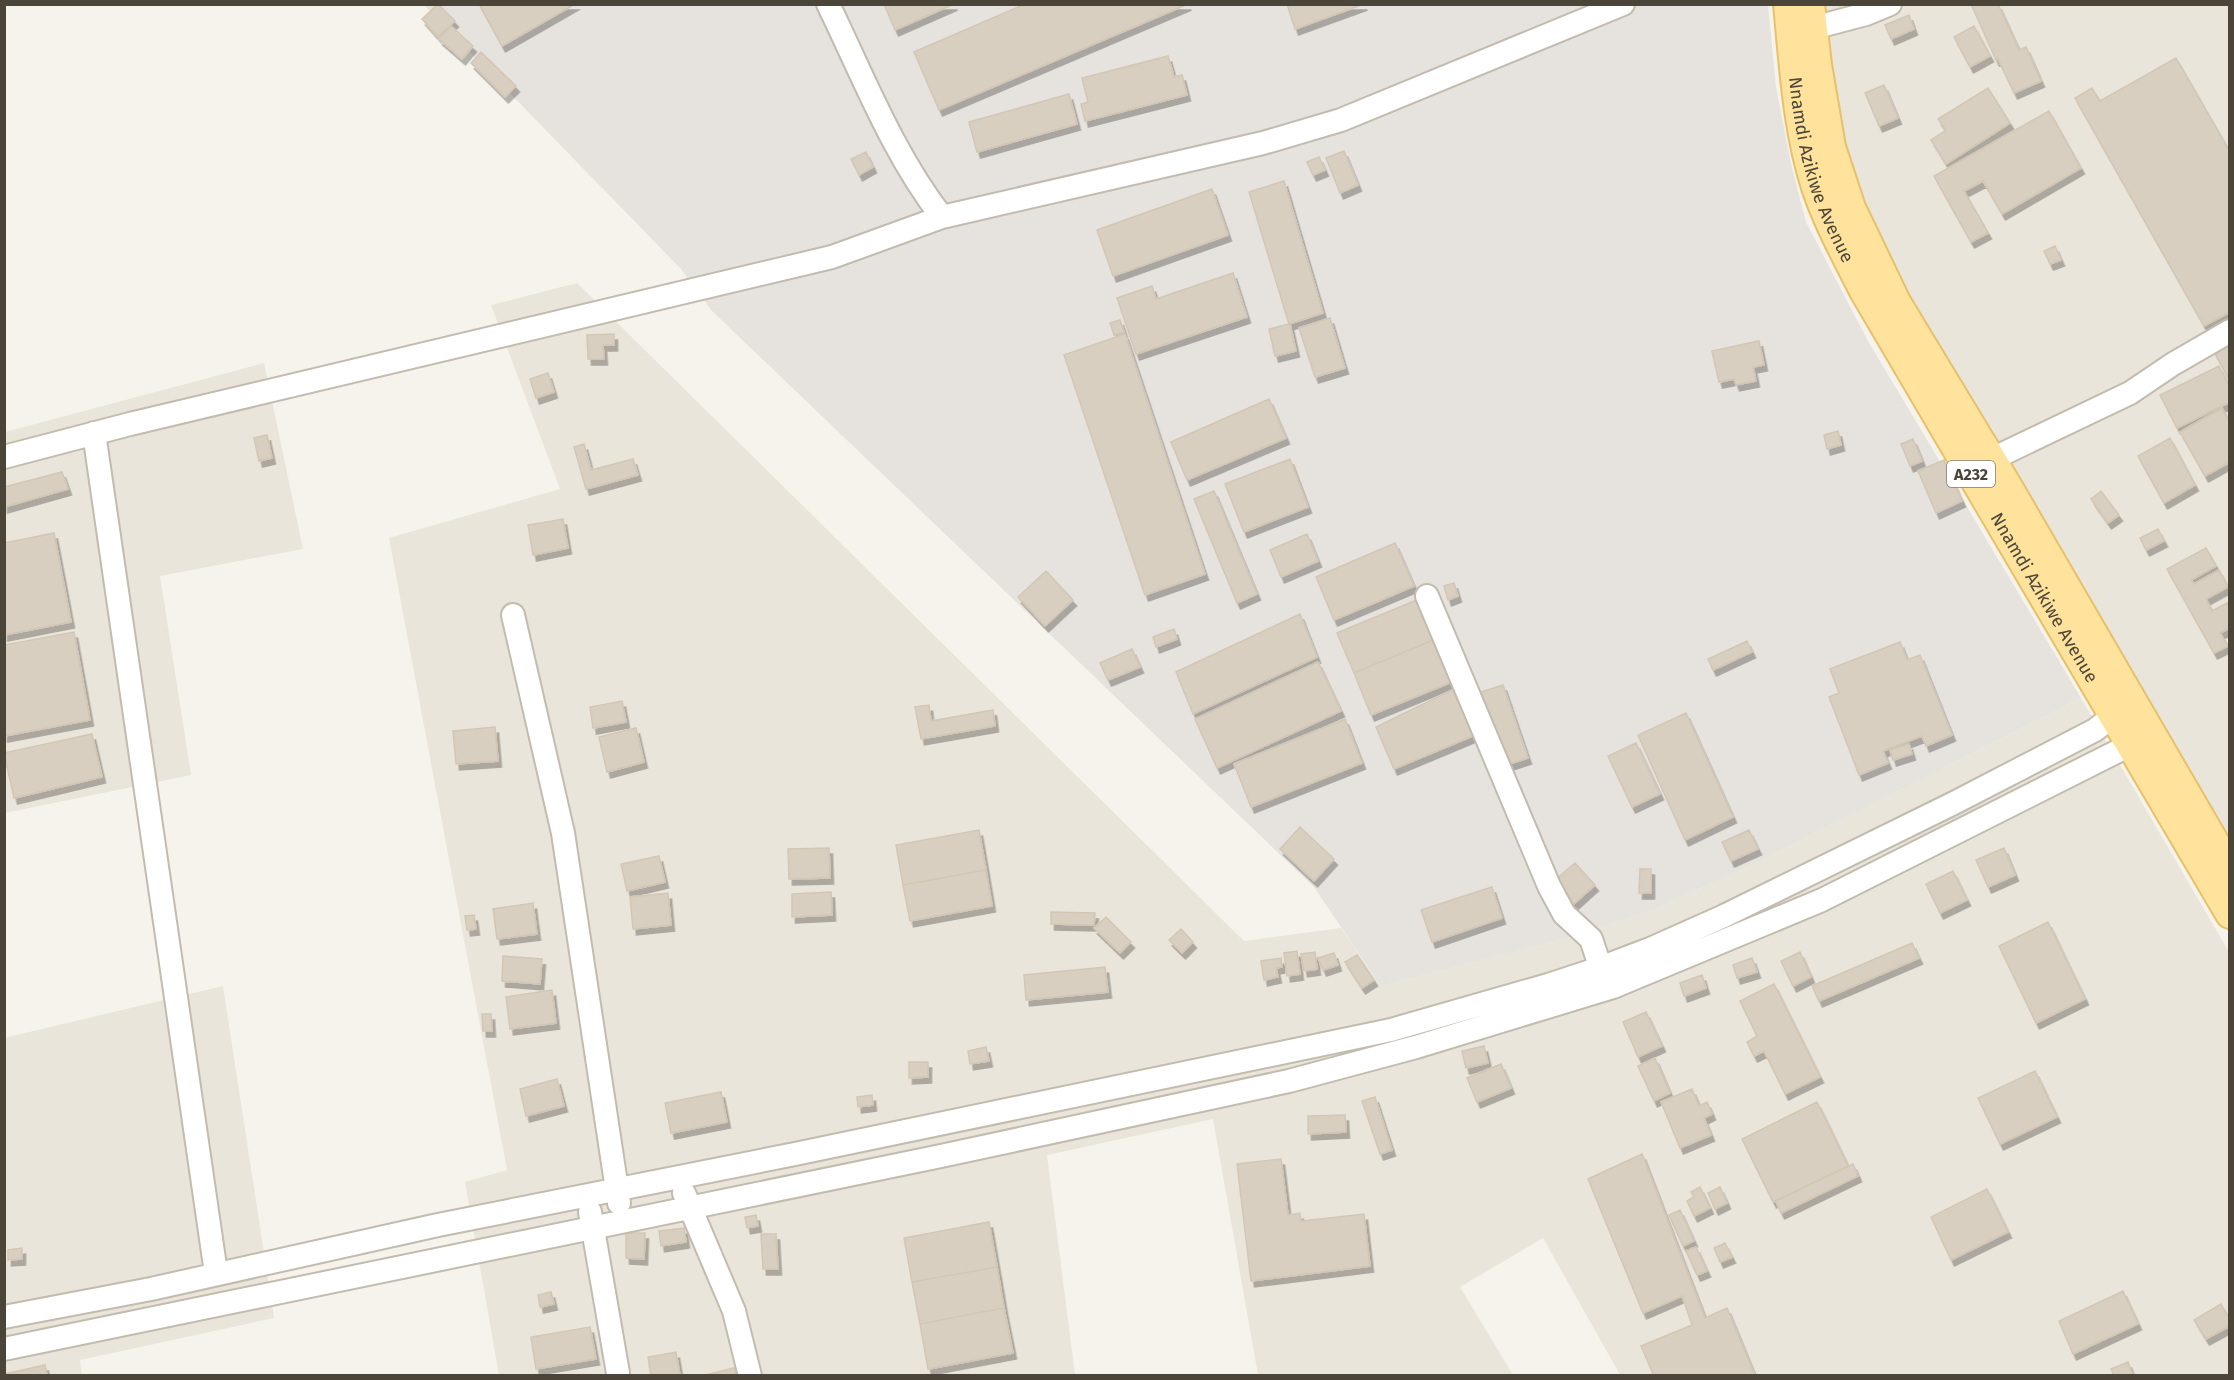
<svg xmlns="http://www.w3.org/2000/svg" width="2234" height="1380" font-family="'Fira Sans',sans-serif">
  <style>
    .residential { fill: #eae5da }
    .industrial { fill: #e6e2dd }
    .building { fill: #d8cfc1; stroke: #d3c7b4; stroke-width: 1.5; filter: url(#shadow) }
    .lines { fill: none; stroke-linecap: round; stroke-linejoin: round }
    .minor-casing { stroke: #c2bbae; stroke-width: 26 }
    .major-casing { stroke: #e6c16a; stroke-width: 32 }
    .minor { stroke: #fff; stroke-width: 22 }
    .major { stroke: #ffe39c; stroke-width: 28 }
    .labels { text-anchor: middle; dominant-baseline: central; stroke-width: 4.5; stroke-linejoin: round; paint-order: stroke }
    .shield { fill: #fff; stroke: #817c74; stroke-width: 1.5 }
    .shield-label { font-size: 16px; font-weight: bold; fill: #4b4439 }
    .street-label { font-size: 18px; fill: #4b4439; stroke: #fff }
  </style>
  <defs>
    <filter id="shadow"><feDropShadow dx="3.5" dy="6" stdDeviation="0" flood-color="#0004"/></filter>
  </defs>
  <rect width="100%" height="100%" fill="#f6f3ec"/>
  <path class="residential" d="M1823,5h406v837l-316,-539 -35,-67 -15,-33 -15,-46 -18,-101z
    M577,283l667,658 97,-13 40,58 180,-46 95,-31 100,-46 325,-165 148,254v423h-609l-77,-137 -83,49 53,88h-255l-45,-256 -166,36 28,220h-576l-34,-193 42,-12 -118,-632 171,-49 -69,-184z
    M264,363l39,186 -143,27 31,199 -186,38v-381z
    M223,986l51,332 -194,42 2,15h-77l-1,-337z"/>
  <path class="industrial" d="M424,5h1344l8,82 15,77 15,58 62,119 213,357 -325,165 -100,46 -95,31 -180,46 -67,-99 -602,-576 -31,-42z"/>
  <path class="building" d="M438,4l17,17 -17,16 -16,-18z
    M479,4h96l-73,42z
    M884,4h70l-59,26z
    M1025,4h163l-249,106 -25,-58z
    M1287,4h77l-69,25z
    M1971,4h27l21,46 7,-3 15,34 -27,12 -16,-34 -2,1z
    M1909,15l5,14 -23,10 -6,-14z
    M451,26l22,20 -11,13 -23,-20z
    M1974,26l16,30 -20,11 -16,-30z
    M481,52l35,34 -11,11 -34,-34z
    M1168,56l6,21 8,-2 5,20 -102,26 -4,-17 7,-2 -6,-24z
    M2176,58l54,94v160l-26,14 -129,-228 17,-10 8,13z
    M1884,85l14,33 -19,8 -14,-33z
    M1988,88l22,35 -64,41 -15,-24 15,-10 -8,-11z
    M1069,94l8,30 -100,28 -8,-30z
    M2049,111l32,57 -79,46 -19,-33 -19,10 24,42 -17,9 -37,-66z
    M1344,151l14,34 -18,8 -14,-35z
    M866,152l7,15 -14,8 -8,-16z
    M1319,157l6,13 -12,5 -6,-13z
    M1284,181l39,132 -34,11 -40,-132z
    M1212,189l16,46 -115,41 -16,-46z
    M2055,246l6,14 -11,4 -6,-13z
    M1233,273l14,44 -111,37 -19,-56 35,-12 4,13z
    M1330,318l15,50 -30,9 -16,-49z
    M1120,320l4,12 -10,3 -4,-12z
    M1290,324l6,27 -21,5 -6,-27z
    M614,334v11h-11l1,14h-16l-1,-24z
    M1125,334l80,240 -60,21 -81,-240z
    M2230,338v43l-18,-33z
    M1759,341l5,24 -11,2 3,14 -20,4 -2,-6 -15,3 -7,-31z
    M2219,366l11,22v14l-53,26 -17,-33z
    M548,373l6,19 -18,6 -6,-19z
    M1269,399l17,39 -99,42 -16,-38z
    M2222,408l8,14v40l-25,14 -25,-44z
    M1838,431l3,14 -14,4 -3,-14z
    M267,435l5,23 -13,3 -5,-23z
    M2170,438l25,47 -31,18 -26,-47z
    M1913,439l9,22 -12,5 -9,-22z
    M584,444l7,26 42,-11 5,16 -52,14 -12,-42z
    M1290,459l18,48 -64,25 -19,-48z
    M1944,460l18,41 -26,12 -18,-42z
    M62,472l6,17 -64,18v-20z
    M1214,491l43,103 -20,9 -43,-104z
    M2101,491l18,24 -11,8 -17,-24z
    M563,519l5,29 -35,7 -5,-30z
    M2158,529l6,12 -18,9 -6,-12z
    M54,533l17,89 -67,13v-92z
    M1307,534l11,27 -37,16 -11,-27z
    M1395,543l19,43 -80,34 -18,-43z
    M2206,548l10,18 -25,14 3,4 25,-14 9,17 -22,12 6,12 15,-8 3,6v19l-10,5 8,13 -14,7 -47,-84z
    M1046,571l27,29 -28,26 -27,-29z
    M1454,583l4,13 -10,4 -4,-14z
    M1419,599l17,40 -82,34 -17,-40z
    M1300,614l17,43 -124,57 -17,-42z
    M1174,629l3,10 -21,8 -3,-10z
    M74,632l16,88 -86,16v-91z
    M1436,639l18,42 -83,34 -17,-42z
    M1747,641l5,11 -39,18 -5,-11z
    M1900,642l7,18 13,-5 32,80 -26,11 -4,-10 -39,15 5,12 -29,12 -30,-78 10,-4 -9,-24z
    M1132,649l8,18 -32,13 -8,-17z
    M1318,662l23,49 -124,57 -22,-49z
    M1503,685l25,73 -25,8 -25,-73z
    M1456,688l19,47 -81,34 -18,-42z
    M622,701l4,21 -33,6 -3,-21z
    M929,705l2,16 62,-11 2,16 -74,13 -6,-32z
    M1686,713l47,104 -48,23 -47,-105z
    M1345,719l17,44 -111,44 -17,-43z
    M495,727l3,34 -42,3 -3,-33z
    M636,728l8,34 -37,10 -8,-35z
    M92,734l10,43 -88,21 -10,-45z
    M1636,743l24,51 -28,13 -24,-51z
    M1909,744l3,10 -19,6 -3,-10z
    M1300,827l34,32 -20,22 -34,-32z
    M979,830l7,40 -83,15 -7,-40z
    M1749,830l9,19 -27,12 -9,-19z
    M829,848l1,30 -41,1 -1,-30z
    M2004,848l11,27 -27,12 -12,-27z
    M659,856l6,26 -38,9 -6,-27z
    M1575,863l20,22 -21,19 -20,-23z
    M1640,869h11v24h-12z
    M986,870l6,36 -82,15 -7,-36z
    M1953,871l14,29 -27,13 -14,-29z
    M1492,887l10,31 -70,24 -11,-32z
    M831,892l1,23 -40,2v-23z
    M668,893l3,32 -38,4 -3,-32z
    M533,903l4,31 -40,5 -4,-30z
    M1051,912l44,1 -1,12 -43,-1z
    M474,915l2,14 -9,1 -2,-14z
    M1106,917l25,25 -11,11 -26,-25z
    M2048,922l37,77 -49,24 -37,-77z
    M1181,929l12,13 -11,11 -13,-13z
    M1912,943l7,15 -100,43 -7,-15z
    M1297,951l3,23 -13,2 -3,-23z
    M1315,952l2,17 -13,2 -3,-17z
    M1800,952l11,25 -18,9 -12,-25z
    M1334,953l4,12 -15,5 -5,-12z
    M1357,955l17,25 -12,8 -17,-26z
    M503,956l39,3 -2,25 -38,-3z
    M1281,958l1,9 -6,1 2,9 -14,3 -3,-19z
    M1752,958l5,14 -20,6 -4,-13z
    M1105,967l3,25 -82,8 -2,-25z
    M1702,975l4,13 -22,8 -4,-13z
    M1774,984l46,93 -35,17 -21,-43 -10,5 -7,-14 10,-6 -17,-35z
    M552,990l4,33 -46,6 -4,-32z
    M1646,1012l16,34 -24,11 -15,-35z
    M482,1014h9l1,17h-9z
    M1484,1046l4,17 -22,5 -4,-17z
    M986,1047l3,14 -19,3 -2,-13z
    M1655,1058l15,35 -16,8 -16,-35z
    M909,1062h19v15l-19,1z
    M1501,1064l10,24 -34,14 -10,-24z
    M2035,1071l22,46 -57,27 -22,-46z
    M557,1079l7,27 -38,10 -6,-27z
    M1692,1089l7,17 8,-4 5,12 -8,4 7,17 -31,13 -19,-46z
    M721,1092l6,30 -56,11 -6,-30z
    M872,1095l1,10 -15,2 -1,-10z
    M1375,1097l17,53 -12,4 -18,-53z
    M1817,1102l31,64 -75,36 -31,-63z
    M1345,1115l1,17 -38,2v-18z
    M1642,1154l63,164 22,-10 28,68h-101l-13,-30 51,-21 -10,-29 -39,17 -55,-134z
    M1281,1159l7,56 12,-2 1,8 63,-7 6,52 -119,15 -14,-117z
    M1853,1164l5,12 -77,37 -5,-12z
    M1700,1187l10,21 -16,8 -7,-15 7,-4 -3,-5z
    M1720,1187l7,16 -12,6 -7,-16z
    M1987,1189l21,43 -57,28 -20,-43z
    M1680,1210l14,31 -11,5 -14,-31z
    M756,1215l2,11 -11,2 -2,-11z
    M989,1222l8,45 -85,15 -8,-44z
    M684,1228l2,14 -25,4 -2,-15z
    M626,1233h19l-1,26 -18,-1z
    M761,1234h15l2,35h-15z
    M1725,1243l7,14 -12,5 -6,-14z
    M1696,1247l11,24 -10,4 -11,-24z
    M22,1248v11l-14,1v-10z
    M997,1267l7,41 -84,16 -8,-42z
    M2123,1291l15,33 -65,30 -14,-33z
    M551,1292l3,12 -14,3 -2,-12z
    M2221,1304l9,16v6l-24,13 -12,-19z
    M1004,1308l9,45 -85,16 -8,-45z
    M590,1327l6,32 -60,10 -5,-32z
    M676,1352l4,24h-29l-3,-19z
    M2128,1362l5,14h-19l-3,-7z
    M45,1365l2,11h-43v-2z
    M734,1368l2,8h-31v-1z"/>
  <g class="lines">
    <defs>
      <path id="minor" d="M828,4c35,72 65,150 114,213
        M1813,28l53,-14 24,-10
        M94,433l122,840
        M4,457l126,-33 702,-167 110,-40 321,-74 78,-23 282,-116
        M1990,460l140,-67 43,-29 57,-33
        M1427,596l122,290 15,28 27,25 14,42
        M513,615l50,218 56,370
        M684,1193l50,118 16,65
        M590,1212l28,161
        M4,1317l147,-28 287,-64 357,-71 596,-124 157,-45 52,-17 50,-19 74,-33 230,-113 141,-73 18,-14
        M4,1349l937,-193 348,-75 127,-34 197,-60 209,-87 308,-155"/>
      <g id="major">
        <path id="s1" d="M1788,4c6,61 9,124 28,183 12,36 31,70 48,104l366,623"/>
        <path d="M1810,4l7,61 14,82 20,61 45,94 109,180 225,387"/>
      </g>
    </defs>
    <use href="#minor" class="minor-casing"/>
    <use href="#major" class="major-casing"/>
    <use href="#minor" class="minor"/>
    <use href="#major" class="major"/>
  </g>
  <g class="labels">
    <rect class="shield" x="1947" y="461" width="48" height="26" rx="4.5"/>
    <g class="shield-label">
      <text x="1971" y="474">A232</text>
    </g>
    <g class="street-label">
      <text stroke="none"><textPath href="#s1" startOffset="170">Nnamdi Azikiwe Avenue</textPath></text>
      <text stroke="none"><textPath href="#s1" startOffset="656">Nnamdi Azikiwe Avenue</textPath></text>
    </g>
  </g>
  <rect width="2234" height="1380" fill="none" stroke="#4b4439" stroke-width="12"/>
</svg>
